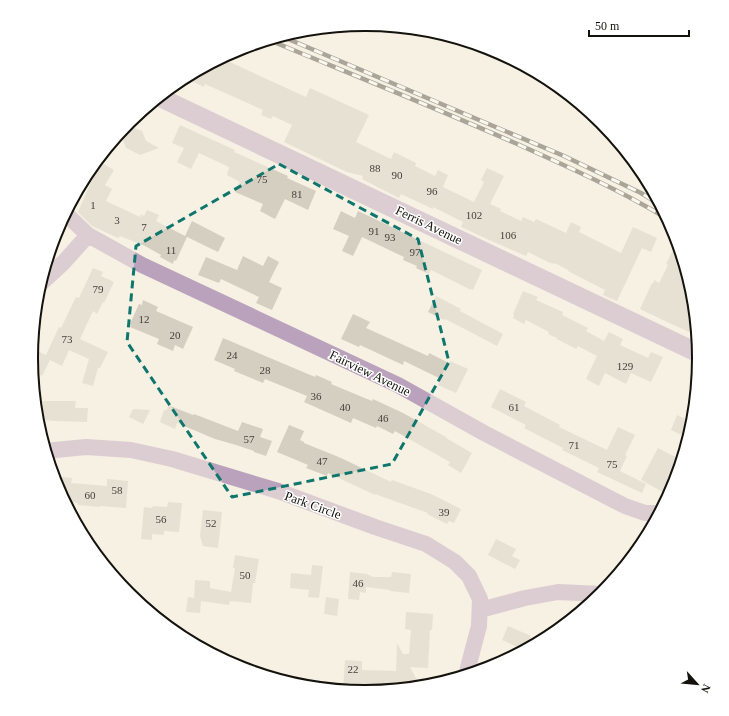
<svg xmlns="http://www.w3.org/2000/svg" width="729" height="716" font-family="'Times New Roman',serif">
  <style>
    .building { fill: #d4cfc0 }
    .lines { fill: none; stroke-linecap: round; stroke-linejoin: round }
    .minor { stroke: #baa2bd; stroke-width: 16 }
    .tertiary { stroke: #baa2bd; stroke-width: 19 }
    .rail-casing { stroke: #4d4a42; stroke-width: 4.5 }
    .rail { stroke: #fff; stroke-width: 3; stroke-dasharray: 9; stroke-linecap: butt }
    .marked { fill: none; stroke: #0f766e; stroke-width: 3; stroke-dasharray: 8 5; stroke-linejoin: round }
    .labels { text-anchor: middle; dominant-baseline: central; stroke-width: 3; stroke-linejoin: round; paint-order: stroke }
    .number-label { font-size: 11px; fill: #44413a }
    .street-label { font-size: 13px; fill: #14120d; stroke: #fff }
    .rim { fill: none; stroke: #14120d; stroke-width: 2 }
  </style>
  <rect width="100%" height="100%" fill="#f6f1e2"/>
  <path class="building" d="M221,58l85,39 4,-9 59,27 -13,27 35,17 3,-7 22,11 -1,3 20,10 3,-6 10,5 -5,12 31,15 10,-20 -3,-2 6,-12 17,8 -14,28 11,5 -1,2 21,10 2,-4 11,5 2,-3 30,14 5,-11 10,5 -2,5 42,21 12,-26 24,11 -6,14 -9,-4 -25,53 -14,-6 2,-5 -37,-19v-1l-11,-6 -7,-1 -22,-11 -2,4 -39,-17 -26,-12 2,-5 -30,-15v2l-32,-15 -2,4 -37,-19 1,-3 -16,-4 -63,-30 8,-17 -19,-9 -2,3 -10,-4 2,-5 -58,-26 -1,3 -11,-5 2,-3 -7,-3z
    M126,125l16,6 4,10 13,7 -19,7 -14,-7 -6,-16z
    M180,125l55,25 -1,2 54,24 -1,2 29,13 -8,19 -23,-11 -10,20 -15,-8 3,-7 -28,-12 5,-10 -13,-7 2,-8 -30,-14 -8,16 -14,-7 7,-14 -12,-5z
    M102,163l12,7 -9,15 7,4 -6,12 34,16 1,-3 3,2 3,-6 12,5 -3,6 31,16 -11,24 -2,-1 -1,4 -13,-7 1,-2 -16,-9 -25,-10 -2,2 -26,-12 -14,-14 13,-30z
    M341,211l14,7 3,-7 124,59 -9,20 -2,-1v1l-40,-20 -2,4 -13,-6 1,-2 -14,-6 1,-3 -42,-20 -9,19 -11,-5 7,-15 -16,-7z
    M192,221l33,17 -7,14 -33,-16z
    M672,252l9,5 11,36 4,42 -29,-13 -27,-13 12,-26 1,1 1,-4 5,3 9,-18 -2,-1z
    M243,256l20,10 5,-10 11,6 -10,20 13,6 -10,22 -16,-7 3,-6 -38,-18 -2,4 -21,-8 8,-18 31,13z
    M93,268l10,4 -2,4 13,6 -10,21 -1,-1 -6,12 -4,-3 -13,28 28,13 -8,16h-2l-5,18 -11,-3 7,-24 -20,-9 -7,16 -12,-6 -8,16 -10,-5 -2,-13 1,-10 15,7 13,-28 2,1 15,-31 3,1z
    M523,291l15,6 -2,3 27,12 -1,3 26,13 -2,3 18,10 5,-9 14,7 -3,6 28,13 3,-6 12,5 -12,25 -20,-9 -5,11 -21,-11 -6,13 -13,-7 11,-23 -19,-10 -2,3 -19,-10v-1l-9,-4 1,-2 -23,-12 -2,4 -11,-6 1,-4h-1z
    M436,296l25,13 -1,2 43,23 -6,12 -40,-21 -12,-6 -1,1 -16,-8z
    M143,300l15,7 -2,4 37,16 -10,22 -8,-4 -2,6 -16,-7 2,-5 -29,-12 1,-2 -1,-1 9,-20 3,1z
    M353,314l17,8 -4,6 62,28 1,-3 20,10 1,-2 18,8 -12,24 -18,-8 3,-6 -37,-18 -1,4 -43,-20 -1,2 -18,-8z
    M223,338l92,39 1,-2 16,7 -1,2 41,17 1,-2 30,14 43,24v1l26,15 -11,20 -13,-8 2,-3 -55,-31 -2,3 -16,-8 -1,2 -23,-10 -2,5 -47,-21 3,-6 -42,-17 -2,4 -29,-12 1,-2 -21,-9z
    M500,389l26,13 -2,4 36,19 -1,2 48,23 11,-23 17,8 -10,20 2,1 -7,15 26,13 -4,9 -45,-21 2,-4 -37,-18 1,-2 -39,-20 2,-3 -35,-18z
    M35,401h41l-1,7h13l-1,14 -32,-1 -19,-2z
    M168,405l25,10 1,-1 44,17 4,-9 21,7 -3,8 12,4 -6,15 -12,-4v-1l-18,-6 -21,-6 -38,-16 -2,6 -15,-7 4,-12h3z
    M133,409l17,1 -7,14 -14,-7z
    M677,415l15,7 -4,16 -17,-8z
    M289,425l15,6 -4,9 4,2v1l37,15 50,24 1,-2 39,14 30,15 -7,14 -5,-2 -2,3 -20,-10 1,-1 -53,-19v1l-47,-22 -1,3 -21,-8 2,-3 -31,-13z
    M658,448l23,12 -8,26 -5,9 -27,-15z
    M53,476l19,2 -1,5 36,3v-7l21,2 -2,27 -26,-2v1l-23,-2 1,-2 -14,-2 -8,-15z
    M168,502l14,1 -3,29 -15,-1v4l-12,-1v6l-11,-1 3,-32 8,1 1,-2 14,1z
    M203,510l19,2 -4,36 -15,-2 -3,-10z
    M496,539l20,10 -4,7 8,4 -5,9 -27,-14z
    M235,555l24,4 -4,24h-2l-2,20 -21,-2 -1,4 -28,-4 -1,12 -14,-1 2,-15 6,1 1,-18 15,1v7l21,4 4,-24h-2z
    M312,565l11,1 -4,32 -11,-1 1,-7 -19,-2 1,-15 20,2z
    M350,572l17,2 6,3h18l1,-5 19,2 -2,19 -19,-2v-1l-24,-3v6l-6,-1 -1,8 -11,-1z
    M326,597l13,2 -2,17 -13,-2z
    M406,612l27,2 -1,16h-2l-2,38 -18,-1 10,19 -56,6 -21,-2 2,-30 17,1v9l34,1 1,-28 6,11h6l2,-24 -6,-1z
    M508,626l23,10 -5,11 -4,-2 -2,3 -18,-8z"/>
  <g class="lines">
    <path class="minor" d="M65,213l23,22 54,30 256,120 86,48 141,73 20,7h14
      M39,285l25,-23 24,-27
      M45,451l41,-4 45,3 41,9 106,32 97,36 51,17 29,18 14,14 11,23 -1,27 -13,49
      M480,610l45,-12 33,-6 43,2"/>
    <path class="tertiary" d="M159,97l539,256"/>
    <defs>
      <path id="rail" d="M281,36l283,120 77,37 18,11
        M269,40c82,34 164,67 246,103 51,23 103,46 151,75"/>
    </defs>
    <use href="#rail" class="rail-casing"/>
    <use href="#rail" class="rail"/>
  </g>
  <path d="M0 0H729V716H0ZM279,164l139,75 31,123 -57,102 -160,33 -105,-155 9,-96z" fill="#f6f1e2" fill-opacity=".55" fill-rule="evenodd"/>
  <path class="marked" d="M279,164l139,75 31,123 -57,102 -160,33 -105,-155 9,-96z"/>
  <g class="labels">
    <g class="number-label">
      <text x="375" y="168">88</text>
      <text x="397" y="175">90</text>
      <text x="262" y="179">75</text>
      <text x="432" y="191">96</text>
      <text x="297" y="194">81</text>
      <text x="93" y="205">1</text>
      <text x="474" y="215">102</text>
      <text x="117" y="220">3</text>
      <text x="144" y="227">7</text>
      <text x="374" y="231">91</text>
      <text x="508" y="235">106</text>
      <text x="390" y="237">93</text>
      <text x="171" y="250">11</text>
      <text x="415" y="252">97</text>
      <text x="98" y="289">79</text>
      <text x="144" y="319">12</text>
      <text x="175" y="335">20</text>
      <text x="67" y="339">73</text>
      <text x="232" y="355">24</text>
      <text x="625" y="366">129</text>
      <text x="265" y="370">28</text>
      <text x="316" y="396">36</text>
      <text x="345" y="407">40</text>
      <text x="514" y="407">61</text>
      <text x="383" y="418">46</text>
      <text x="249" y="439">57</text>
      <text x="574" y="445">71</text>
      <text x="322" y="461">47</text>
      <text x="612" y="464">75</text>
      <text x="117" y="490">58</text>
      <text x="90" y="495">60</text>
      <text x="444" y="512">39</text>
      <text x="161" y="519">56</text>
      <text x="211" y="523">52</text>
      <text x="245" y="575">50</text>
      <text x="358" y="583">46</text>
      <text x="353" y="669">22</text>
    </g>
    <g class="street-label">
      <text transform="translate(429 225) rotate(26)">Ferris Avenue</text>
      <text transform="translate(370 373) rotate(26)">Fairview Avenue</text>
      <text transform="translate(313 505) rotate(20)">Park Circle</text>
    </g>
  </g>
  <path d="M0 0H729V716H0ZM38 358a327 327 0 1 1 654 0a327 327 0 1 1-654 0Z" fill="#fff" fill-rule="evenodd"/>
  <path class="rim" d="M38 358a327 327 0 1 1 654 0a327 327 0 1 1-654 0Z"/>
  <g transform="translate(697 684) rotate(117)" stroke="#ffffff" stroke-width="3" paint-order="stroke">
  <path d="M0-3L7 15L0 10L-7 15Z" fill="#14120d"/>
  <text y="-6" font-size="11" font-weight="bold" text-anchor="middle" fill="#14120d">N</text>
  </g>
  <path d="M589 30v6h100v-6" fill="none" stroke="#14120d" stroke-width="2"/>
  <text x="595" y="30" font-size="12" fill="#14120d" stroke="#ffffff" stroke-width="3" paint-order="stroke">50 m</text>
</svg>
